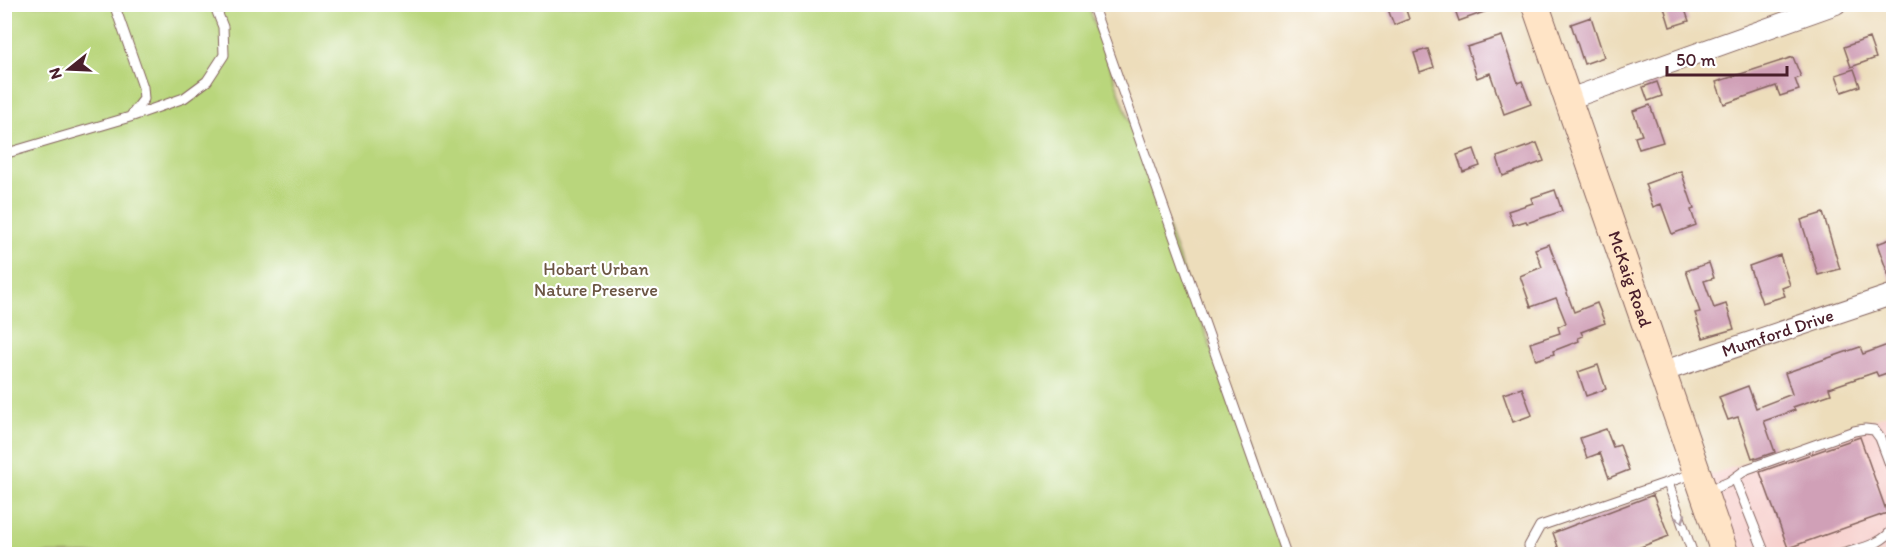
<svg xmlns="http://www.w3.org/2000/svg" width="1898" height="559" font-family="Itim,sans-serif">
  <style>
    .built { fill: #f7d0cd }
    .green { fill: #b9d67c; stroke: #827a54; stroke-width: 1.5 }
    .building { fill: #d0a0b7 }
    .lines { fill: none; stroke-linecap: round; stroke-linejoin: round }
    .lane-casing { stroke: #83625d; stroke-width: 11 }
    .street-casing { stroke: #83625d; stroke-width: 22 }
    .secondary-casing { stroke: #83625d; stroke-width: 29 }
    .lane { stroke: #fff; stroke-width: 9 }
    .street { stroke: #fff; stroke-width: 20 }
    .secondary { stroke: #ffe4c6; stroke-width: 27 }
    .oneway { stroke: #ae9aa0 }
    .labels { text-anchor: middle; dominant-baseline: central; stroke-width: 4.5; stroke-linejoin: round; paint-order: stroke }
    .park-label { font-size: 18px; fill: #6b5643; stroke: #fff }
    .street-label { font-size: 18px; fill: #4a1f2b; stroke: #fff }
  </style>
  <rect width="100%" height="100%" fill="#fff"/>
  <filter id="ink" filterUnits="userSpaceOnUse"><feTurbulence type="fractalNoise" baseFrequency=".0167" numOctaves="2"/><feDisplacementMap in="SourceGraphic" scale="12" xChannelSelector="R" yChannelSelector="G"/><feConvolveMatrix kernelMatrix="1 2 1 2 8 2 1 2 1" color-interpolation-filters="sRGB"/></filter>
  <filter id="wash" filterUnits="userSpaceOnUse"><feTurbulence type="fractalNoise" baseFrequency=".008" numOctaves="4" result="noise"/><feDisplacementMap in="SourceGraphic" scale="24" xChannelSelector="R" yChannelSelector="G"/><feGaussianBlur stdDeviation="1.35" result="paint"/><feColorMatrix in="noise" values="0 0 0 0 0 0 0 0 0 0 0 0 0 0 0 0 0 1.4 0 .05"/><feComposite in="paint" operator="in"/></filter>
  <g filter="url(#wash)">
    <rect width="100%" height="100%" fill="#edddbb"/>
    <path class="built" d="M1893,412v142h-168l-27,-75z"/>
    <path class="green" d="M4,5h1084l197,549h-1280z"/>
    <g id="blocks">
      <path class="building" d="M1386,4h18l5,15 -15,6z
        M1453,4h48v2l-42,15z
        M1663,4h20l6,17 -19,6z
        M1591,17l13,40 -20,7 -13,-40z
        M1502,36l16,47 4,-2 9,23 -27,10 -14,-41 -13,5 -10,-31z
        M1869,38l7,20 -25,9 -7,-20z
        M1428,49l6,18 -14,5 -6,-19z
        M1793,57l8,20 -6,2 4,11 -19,6 -4,-10 -52,18 -8,-22z
        M1854,69l6,17 -18,6 -6,-17z
        M1657,82l5,14 -14,5 -5,-14z
        M1650,105l13,37 -24,7 -4,-12 7,-2 -9,-24z
        M1537,143l7,18 -41,15 -6,-19z
        M1474,149l6,17 -17,6 -6,-17z
        M1681,171l13,38 -3,1 5,15 -24,9 -11,-30 -8,3 -8,-23z
        M1555,190l7,21 -35,12 -1,-2 -13,4 -5,-14 25,-8 -2,-5z
        M1823,213l17,56 -22,6 -17,-55z
        M1893,238v44h-2l-14,-38z
        M1549,244l25,68 23,-9 8,20 -24,9 2,4 -5,2 1,3 -26,10 1,3 -18,6 -6,-17 30,-10 -2,-6 8,-4 -10,-25 -25,9 -11,-31 22,-9 -7,-18z
        M1780,255l10,30 -8,3 3,8 -23,7 -13,-37z
        M1709,263l5,15 -10,3 10,27 12,-4 8,25 -31,9 -8,-25 5,-1 -14,-41z
        M1893,343v28l-15,5 -2,-4 -47,16 2,6 -38,13 2,3 -31,11 11,31 -20,7v-2l-3,1 -14,-41 -10,3 -9,-23 29,-11 8,22 36,-14 -7,-21 75,-26 3,7z
        M1598,365l8,24 -20,7 -8,-24z
        M1522,388l10,27 -19,7 -10,-28z
        M1606,429l7,18 7,-2 9,25 -20,8 -9,-25 -13,5 -7,-20z
        M1860,437l27,76 -99,35 -28,-76z
        M1653,495l16,41 -49,19h-59l-8,-22z"/>
    </g>
  </g>
  <g filter="url(#ink)">
    <use href="#blocks" fill-opacity="0" stroke="#83625d" stroke-width="1.5"/>
    <g class="lines">
      <defs>
        <path id="lane" d="M114,4l29,83 1,12 -14,18
          M1092,4l194,550
          M4,154l126,-37 54,-19 23,-17 17,-26 -1,-28 -9,-23
          M1735,478l30,76
          M1668,483l25,71
          M1705,492l24,-10 18,-13 107,-38 11,-2 9,1 6,8 14,37
          M1532,554l-3,-8 11,-20 155,-53
          M1842,554c19,-6 41,-9 52,-27"/>
        <g id="street">
          <path d="M1569,99l267,-95"/>
          <path id="s1" d="M1661,372l233,-78"/>
        </g>
        <g id="secondary">
          <path id="s2" d="M1535,4l190,550"/>
        </g>
      </defs>
      <use href="#lane" class="lane-casing"/>
      <use href="#street" class="street-casing"/>
      <use href="#secondary" class="secondary-casing"/>
      <use href="#lane" class="lane"/>
      <use href="#street" class="street"/>
      <use href="#secondary" class="secondary"/>
    </g>
    <defs><path id="oneway-chevron" d="M-2-3.5L2.5 0L-2 3.5" fill="none" stroke-width="1.6" stroke-linecap="round" stroke-linejoin="round" transform="scale(1.5)"/></defs>
    <use class="oneway" href="#oneway-chevron" transform="translate(1681 519) rotate(71)"/>
  </g>
  <g class="labels">
    <g class="park-label">
      <text x="596" y="269">Hobart Urban<tspan x="596" dy="21">Nature Preserve</tspan></text>
    </g>
    <g class="street-label">
      <text stroke="none"><textPath href="#s2" startOffset="291">McKaig Road</textPath></text>
      <text stroke="none"><textPath href="#s1" startOffset="123">Mumford Drive</textPath></text>
    </g>
  </g>
  <rect width="1898" height="559" fill="none" stroke="#fff" stroke-width="24"/>
  <g transform="translate(69 69) rotate(252)" stroke="#ffffff" stroke-width="4.5" paint-order="stroke">
  <path d="M0-4.5L10 22L0 15L-10 22Z" fill="#4a1f2b"/>
  <text y="-9" font-size="16" font-weight="bold" text-anchor="middle" fill="#4a1f2b">N</text>
  </g>
  <path d="M1667 66v9h120v-9" fill="none" stroke="#4a1f2b" stroke-width="3"/>
  <text x="1676" y="66" font-size="18" fill="#4a1f2b" stroke="#ffffff" stroke-width="4.5" paint-order="stroke">50 m</text>
</svg>
